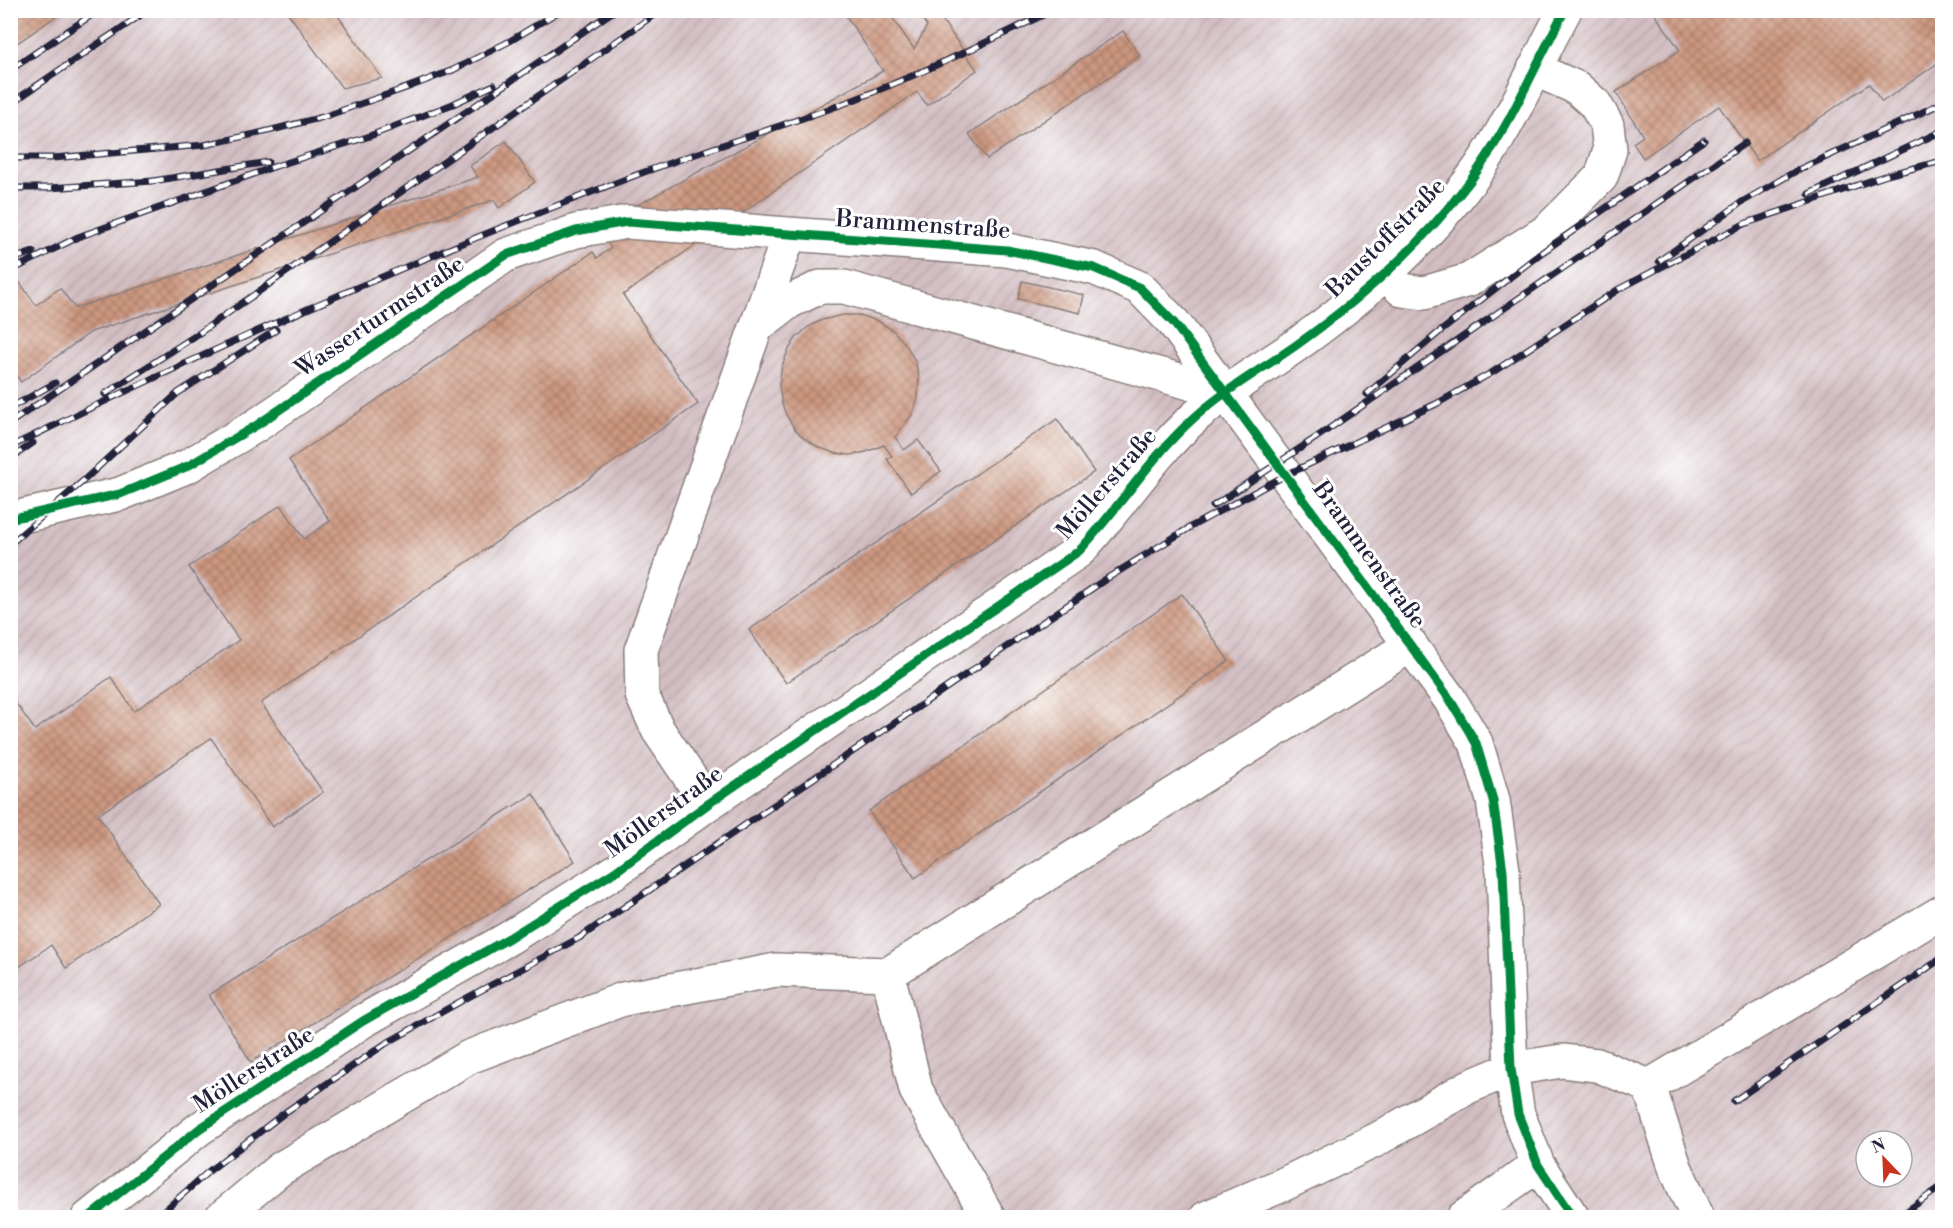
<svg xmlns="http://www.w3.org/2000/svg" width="1953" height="1228" font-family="'Libre Bodoni',serif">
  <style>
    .industrial { fill: url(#industrial-furrows); fill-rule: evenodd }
    .building { fill: url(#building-cross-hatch) }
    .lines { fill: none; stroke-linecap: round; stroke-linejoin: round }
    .minor-casing { stroke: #8a7e7b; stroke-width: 36 }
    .minor { stroke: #fff; stroke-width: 33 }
    .rail-casing { stroke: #22223b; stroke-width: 7 }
    .rail { stroke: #fff; stroke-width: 4.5; stroke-dasharray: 14; stroke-linecap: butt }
    .cycleway-casing { stroke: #fff; stroke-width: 13 }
    .cycleway { stroke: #00873e; stroke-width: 9 }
    .labels { text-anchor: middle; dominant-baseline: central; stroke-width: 6; stroke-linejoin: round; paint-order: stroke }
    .street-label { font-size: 24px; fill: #22223b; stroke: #fff }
  </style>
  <defs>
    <pattern id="industrial-furrows" width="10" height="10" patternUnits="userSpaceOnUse" patternTransform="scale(1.5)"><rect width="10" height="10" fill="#d2bec2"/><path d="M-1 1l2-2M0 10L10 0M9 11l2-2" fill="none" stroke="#b4a3a8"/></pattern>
    <pattern id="building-cross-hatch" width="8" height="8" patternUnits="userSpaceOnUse" patternTransform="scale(1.5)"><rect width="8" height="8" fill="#cd977f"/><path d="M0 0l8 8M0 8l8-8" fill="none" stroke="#a67b69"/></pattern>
  </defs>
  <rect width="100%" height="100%" fill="#fff"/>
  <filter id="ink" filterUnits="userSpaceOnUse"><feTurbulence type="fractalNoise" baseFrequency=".0167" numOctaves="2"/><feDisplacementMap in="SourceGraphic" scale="12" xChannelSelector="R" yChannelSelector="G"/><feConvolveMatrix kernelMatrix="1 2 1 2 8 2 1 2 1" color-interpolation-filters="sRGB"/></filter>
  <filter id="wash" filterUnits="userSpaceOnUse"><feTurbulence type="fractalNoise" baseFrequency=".008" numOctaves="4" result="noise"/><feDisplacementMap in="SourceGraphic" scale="24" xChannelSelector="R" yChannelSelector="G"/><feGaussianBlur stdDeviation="1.35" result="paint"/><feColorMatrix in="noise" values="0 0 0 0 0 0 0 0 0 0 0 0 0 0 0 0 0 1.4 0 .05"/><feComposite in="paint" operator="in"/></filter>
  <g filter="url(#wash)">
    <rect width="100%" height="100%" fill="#f2dabb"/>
    <path class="industrial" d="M10,11h1932v1206h-1931zM1866,1141h36v36h-36z"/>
    <g id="blocks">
      <path class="building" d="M10,10h55l-55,38z
        M291,10h43l48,68 -40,10 -54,-75z
        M842,10h45l27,39 13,-23 -11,-16h33l-9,7 37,53 -50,35 -10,-13 -294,203 75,109 -437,299 62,89 -51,35 -61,-89 -113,77 61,89 -93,64 -15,-23 -41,28v-278l25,35 76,-53 23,34 105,-71 -50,-73 92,-62 23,34 26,-18 -41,-61 304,-208 4,6 14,-10 -14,-21 286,-156z
        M1652,10h290v50l-60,42 -13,-18 -112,77 -38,-55 -76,52 -10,-15 10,-7 -27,-44 64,-42z
        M1123,31l17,25 -153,103 -18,-25z
        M506,141l29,41 -36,26 -5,-8 -403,132 -70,50 -11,-15v-98l26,36 24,-17 15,20 403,-131 -8,-11z
        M1022,281l62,14 -4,18 -62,-14z
        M843,315h16l19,6 16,10 12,14 9,16 4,16 -1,21 -6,17 -17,22 9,13 14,-10 23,31 -30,22 -24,-34 5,-3 -8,-11 -18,7 -16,3 -16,-2 -16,-6 -14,-9 -9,-9 -8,-12 -5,-13 -3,-19 3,-19 6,-15 8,-13 12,-11 14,-7z
        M1057,419l37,53 -308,211 -37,-53z
        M1182,594l47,67 -314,217 -46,-67z
        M533,794l42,67 -324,201 -42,-67z"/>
    </g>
  </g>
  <g filter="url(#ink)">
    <use href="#blocks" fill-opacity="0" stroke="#8a7e7b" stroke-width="1.5"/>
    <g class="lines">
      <defs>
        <path id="minor" d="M1384,273l18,17 22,3 45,-13 78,-49 54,-54 9,-27 -3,-25 -12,-21 -18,-16 -43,-19
          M756,327l33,-25 31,-15h24l382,106
          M10,519l110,-25 68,-28 69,-41 249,-170 70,-24 51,-9 380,28 87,18 46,20 34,35 275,375 27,45 17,57 10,71 8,198 7,45 20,51 35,53
          M708,804l-50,-74 -16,-35 -1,-45 148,-415
          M888,974l28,116 73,128
          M1649,1086l293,-174
          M1649,1086l26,81 23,51
          M88,1218l111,-89 164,-108 146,-83 107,-67 92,-67 371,-253c40,-43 72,-95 116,-134 30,-27 67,-48 100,-71 65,-46 127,-102 175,-165 39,-52 64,-114 95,-171
          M221,1218l59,-49 189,-112 154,-58 153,-29 112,4 523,-329
          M1206,1218l76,-33 94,-45 92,-53 43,-18 51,-8 35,4 52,21
          M1463,1218l75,-53"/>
      </defs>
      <use href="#minor" class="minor-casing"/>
      <use href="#minor" class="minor"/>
      <defs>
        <path id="rail" d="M10,70l89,-60
          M10,104l138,-94
          M10,158h43l151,-13 60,-13 59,-15 83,-29 47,-18 57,-29 51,-31
          M10,188h39l104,-7 115,-19
          M1809,194l133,-63
          M10,260l23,-8
          M1659,261l83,-59 54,-31 146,-68
          M10,271l68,-34 198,-71 91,-29 86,-33 41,-19
          M105,394l90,-58 466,-326
          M1367,394l70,-60 104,-81 163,-113
          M10,408l45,-25
          M10,423l605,-413
          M10,447c203,-100 410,-190 621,-270 74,-28 151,-50 225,-78 67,-26 132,-57 197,-89
          M10,459l23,-16
          M1213,506l101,-67 431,-296
          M10,544l72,-62 96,-89 98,-63
          M1734,1101l208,-143
          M156,1218l53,-47 78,-60 98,-67 78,-44 116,-62 527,-359 88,-54 92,-50 150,-71 57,-32 126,-83 125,-65 143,-49 55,-14
          M1897,1218l45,-32"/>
      </defs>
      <use href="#rail" class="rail-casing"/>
      <use href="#rail" class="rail"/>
      <defs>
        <path id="cycleway" d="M10,519l110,-25 68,-28 69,-41 249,-170 70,-24 51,-9 380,28 87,18 46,20 34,35 275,375 27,45 17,57 10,71 8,198 7,45 20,51 35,53
          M88,1218l111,-89 164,-108 146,-83 107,-67 92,-67 371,-253c40,-43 72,-95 116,-134 30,-27 67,-48 100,-71 65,-46 127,-102 175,-165 39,-52 64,-114 95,-171"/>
      </defs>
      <use href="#cycleway" class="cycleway-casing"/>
      <use href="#cycleway" class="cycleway"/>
    </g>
  </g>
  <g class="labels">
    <g class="street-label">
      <text transform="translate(923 225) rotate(4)">Brammenstraße</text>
      <text transform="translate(1386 238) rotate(-45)">Baustoffstraße</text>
      <text transform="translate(380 317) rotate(-34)">Wasserturmstraße</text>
      <text transform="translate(1107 484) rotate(-49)">Möllerstraße</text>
      <text transform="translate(1369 555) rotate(54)">Brammenstraße</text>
      <text transform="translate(664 812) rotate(-36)">Möllerstraße</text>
      <text transform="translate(254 1070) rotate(-33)">Möllerstraße</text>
    </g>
  </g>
  <rect width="1953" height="1228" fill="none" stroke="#fff" stroke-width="36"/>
  <g transform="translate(1884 1159) rotate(337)"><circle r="28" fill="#ffffff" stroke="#a7a7b1" stroke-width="1.5"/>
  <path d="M0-4.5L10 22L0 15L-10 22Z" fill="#c8321e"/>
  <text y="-9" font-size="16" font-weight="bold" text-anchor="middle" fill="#22223b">N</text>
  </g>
</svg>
